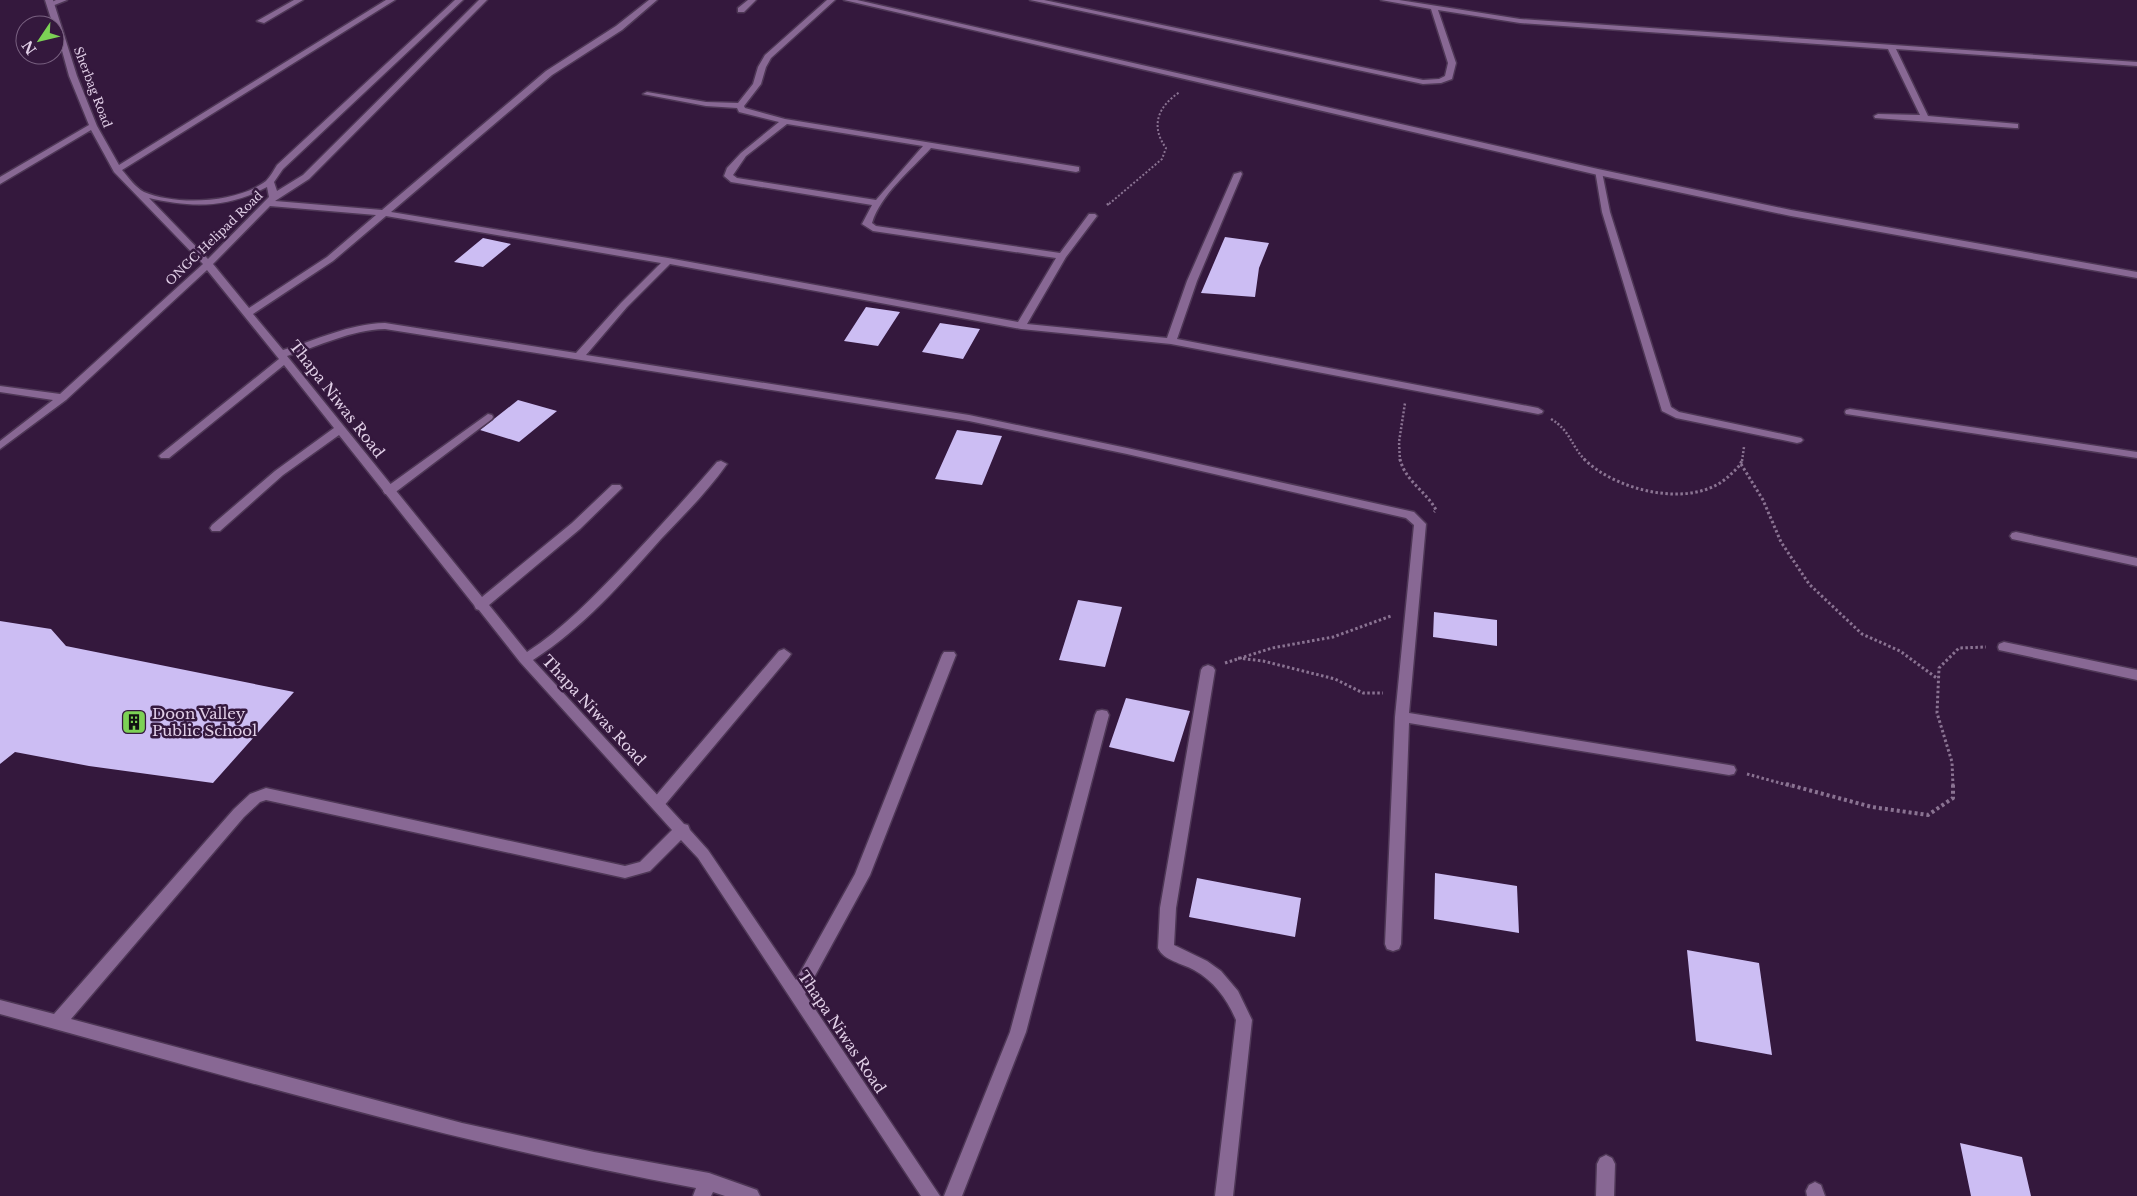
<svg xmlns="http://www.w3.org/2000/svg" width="2137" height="1196" font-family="'Libre Baskerville',serif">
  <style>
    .building { fill: #ccbdf3 }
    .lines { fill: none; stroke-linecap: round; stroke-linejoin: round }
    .lane-casing { stroke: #4e3756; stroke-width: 3 }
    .street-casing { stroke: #4e3756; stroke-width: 3 }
    .secondary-casing { stroke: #4e3756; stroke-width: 3 }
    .path-far3 { stroke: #8a7392; stroke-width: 2; stroke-dasharray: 2 2; stroke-linecap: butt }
    .path-far2 { stroke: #8a7392; stroke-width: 2.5; stroke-dasharray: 2 2; stroke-linecap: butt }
    .path-far1 { stroke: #8a7392; stroke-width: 3; stroke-dasharray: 2.5 2.5; stroke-linecap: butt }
    .path { stroke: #8a7392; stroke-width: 4; stroke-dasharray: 3 3; stroke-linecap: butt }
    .lane { fill: #886894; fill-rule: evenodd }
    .street { fill: #886894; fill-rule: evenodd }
    .secondary { fill: #886894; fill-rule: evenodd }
    .labels { text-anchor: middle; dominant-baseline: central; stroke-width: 5; stroke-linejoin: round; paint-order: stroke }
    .far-street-label { font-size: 12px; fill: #e1cfe7; stroke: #34183d }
    .street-label { font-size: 15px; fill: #e1cfe7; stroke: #34183d }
    .poi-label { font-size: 15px; fill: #e1cfe7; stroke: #34183d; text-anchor: start }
  </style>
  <rect width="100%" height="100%" fill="#34183d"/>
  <path class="building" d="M1225,237l44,6 -10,25 -4,29 -54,-4z
    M483,238l28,6 -28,23 -29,-5z
    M866,307l34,5 -22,34 -34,-5z
    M940,323l40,6 -17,30 -41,-7z
    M518,400l39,11 -38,31 -39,-12z
    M957,430l45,6 -20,49 -47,-6z
    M1078,600l44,7 -17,60 -46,-7z
    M1434,612l63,8v26l-64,-9z
    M0,621l51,8 15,17 228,46 -81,91 -124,-17 -74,-14 -15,12z
    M1126,698l64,13 -16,51 -65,-15z
    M1435,873l82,13 2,47 -85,-14z
    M1197,878l104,20 -6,39 -106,-20z
    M1687,950l72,13 13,92 -76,-14z
    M1960,1143l62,14 9,39h-60z"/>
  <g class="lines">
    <defs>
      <path id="lane" d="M56,0h11l-15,6 -4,-2z
        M488,414l4,1 1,2 -1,2 -99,75h-8l-2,-3 2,-3z
        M784,649l7,5 -2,3 -126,150 -5,2 -5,-2 -2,-4 2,-4 126,-148z"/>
      <path id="street" d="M45,0h8l24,76 20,50 22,39 267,-165h9l-273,170c6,7 14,18 22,22 33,14 93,11 122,-11 4,-4 8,-11 11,-16l178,-165h8l-180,169 -9,13 3,9 26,-16 176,-175h8l-178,179 -34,22 107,9 164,-139 70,-45 33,-26h8l-35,30 -70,45 -161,137 277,46 350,64 38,-64 -183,-27 -11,-7 10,-19 -141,-23 -7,-6 3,-8 14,-15 38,-31 -40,-10 -2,-4 -31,-2 -63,-12 4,-2 59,10 32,1 15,-19 5,-17 7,-12 62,-55h8l-64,58 -5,9 -5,17 -17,22 1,2 40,11 294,48v4l-3,1 -145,-24c-20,22 -50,46 -59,75l4,3 184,27 29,-39h6l2,2 -31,41 -39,67 140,14 20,-57 47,-107 7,-2 1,2 -45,107 -20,58 361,69 5,3 -1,2 -4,1 -367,-70 -150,-15 -351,-65 -43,43 -41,48 383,60 158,33 287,64 12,12 -17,189 320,52 5,1 2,4 -2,4 -5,1 -320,-52 -8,221 -2,5 -6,2 -6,-2 -2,-5 10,-227 19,-192 -8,-7 -279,-64 -158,-33 -584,-92c-35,1 -65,17 -98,27l195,241 90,-74 40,-38h8l2,3 -42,41 -91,76 38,47c36,-23 66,-55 96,-86 32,-34 64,-69 94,-104l4,-1 6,3c-19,27 -43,51 -66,75 -39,44 -78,89 -128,121l151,164 4,1 2,5 18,20 88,130 59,-106 87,-219 2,-3h10l2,3 -86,220 -65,119 135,202h-19l-223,-338 -17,-18 -31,31 -25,7 -359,-78 -6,2 -16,15 -173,202 391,104 132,29 115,21 48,17 3,6h-35l-12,-4 -2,4h-18l3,-8c-235,-43 -465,-111 -696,-174v-14l54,14 180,-205 16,-15 16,-6 359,78 15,-4 32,-32 -152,-168 -41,-52 -3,-1 -2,-4 -135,-170 -56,40 -63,56h-8l-2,-3 2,-3 63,-54 59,-43 -50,-63 -115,93h-8l-2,-2 2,-2 118,-95 -72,-89 -141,130 -66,49v-8l53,-41 -53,-8v-6l60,8 143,-130 -89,-92 -23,-42 -91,54v-7l89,-52 -20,-49 -14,-51h-2zM787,124l136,22 -47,54 -139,-22 -4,-3 13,-19zM267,187l2,10 -61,62 -59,-61c43,10 79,10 118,-11zM270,206l106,9 -49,42 -78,51 -36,-44zM386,216l275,47 -40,40 -45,50 -191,-30c-37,1 -68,17 -102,27l-30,-36 80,-53z
        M294,0h9l-39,23 -7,-2z
        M748,0h8l-12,12h-6v-4z
        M1030,0h14l379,80 16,-1 6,-3 3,-13 -17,-54 -50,-9h18l121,19 617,43v4l-241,-17 32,67 90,8v4h-3l-140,-10 -1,-2 4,-2 42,1 -32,-66 -368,-26 -82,-13 18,53 -4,16 -11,4 -18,1z
        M1595,170l7,2 8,40 61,195 8,5 122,26 2,2 -2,2 -4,1 -121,-25 -14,-7 -60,-199z
        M1850,409l287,43v6l-291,-44 -1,-2 1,-2z
        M2016,532l121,26v8l-125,-27 -2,-3 2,-3z
        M2004,642l133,28v10l-138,-30 -1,-3 1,-3z
        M1208,665l5,2 2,3 -39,238 -2,37 33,16 14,10 17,20 14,29 -19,176h-18l21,-176c-9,-21 -22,-39 -42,-50 -12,-7 -30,-9 -36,-22l2,-40 41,-238 2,-3z
        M1102,710l5,1 2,4 -83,317 -64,164h-18l66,-164 85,-317 2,-4z
        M1606,1155l6,3 3,6 -1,32h-18l1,-32 3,-6z
        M1815,1182l6,3 4,11h-18l-1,-5 3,-6z"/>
      <path id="secondary" d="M844,0h13l741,169 193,41 346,62v6l-346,-62 -193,-41z"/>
    </defs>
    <use href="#lane" class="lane-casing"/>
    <use href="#street" class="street-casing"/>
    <use href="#secondary" class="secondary-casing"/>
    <path class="path-far3" d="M1109,204l53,-45 4,-11c-16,-22 -8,-42 14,-56"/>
    <path class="path-far2" d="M1107,205l3,-3
      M1551,419c20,12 19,26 35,42
      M1400,461l-1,-19 6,-39
      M1742,461l2,-14"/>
    <path class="path-far1" d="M1400,459c5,22 26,32 36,51l-2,2
      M1584,459c33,33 111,51 146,16 5,-5 11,-9 12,-16
      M1741,464l22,36 18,42 28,42 53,50 38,17 38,28
      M1238,658l25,3 72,18 28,14h20
      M1225,663l47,-15 61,-11 58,-21
      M1747,774l44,12
      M1953,786l-1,-24 -15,-49 2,-45 20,-20 27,-1"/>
    <path class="path" d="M1786,784l86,23 56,8 25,-17v-14"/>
    <use href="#lane" class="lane"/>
    <use href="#street" class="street"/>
    <use href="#secondary" class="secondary"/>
  </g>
  <defs>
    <symbol id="building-square" viewBox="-11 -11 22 22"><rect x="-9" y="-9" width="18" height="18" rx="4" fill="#7cd155" stroke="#34183d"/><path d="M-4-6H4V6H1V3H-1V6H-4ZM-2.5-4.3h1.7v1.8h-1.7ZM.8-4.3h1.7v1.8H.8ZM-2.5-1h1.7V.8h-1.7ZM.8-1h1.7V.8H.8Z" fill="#111"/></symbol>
  </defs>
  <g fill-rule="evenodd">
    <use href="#building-square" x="120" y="708" width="28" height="28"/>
  </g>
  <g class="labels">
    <g class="far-street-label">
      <text transform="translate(93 87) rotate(69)">Sherbag Road</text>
      <text transform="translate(214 238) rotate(-44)">ONGC Helipad Road</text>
    </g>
    <g class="street-label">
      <text transform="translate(337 399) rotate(52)">Thapa Niwas Road</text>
      <text transform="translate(594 710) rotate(47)">Thapa Niwas Road</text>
      <text transform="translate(842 1032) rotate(56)">Thapa Niwas Road</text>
    </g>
    <g class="poi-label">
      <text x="152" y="713">Doon Valley<tspan x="152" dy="17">Public School</tspan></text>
    </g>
  </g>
  <g transform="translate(40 40) rotate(235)"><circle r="24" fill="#34183d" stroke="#796181"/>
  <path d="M0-4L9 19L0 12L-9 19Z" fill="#7cd155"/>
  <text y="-8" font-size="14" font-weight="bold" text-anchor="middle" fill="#e1cfe7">N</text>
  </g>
</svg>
